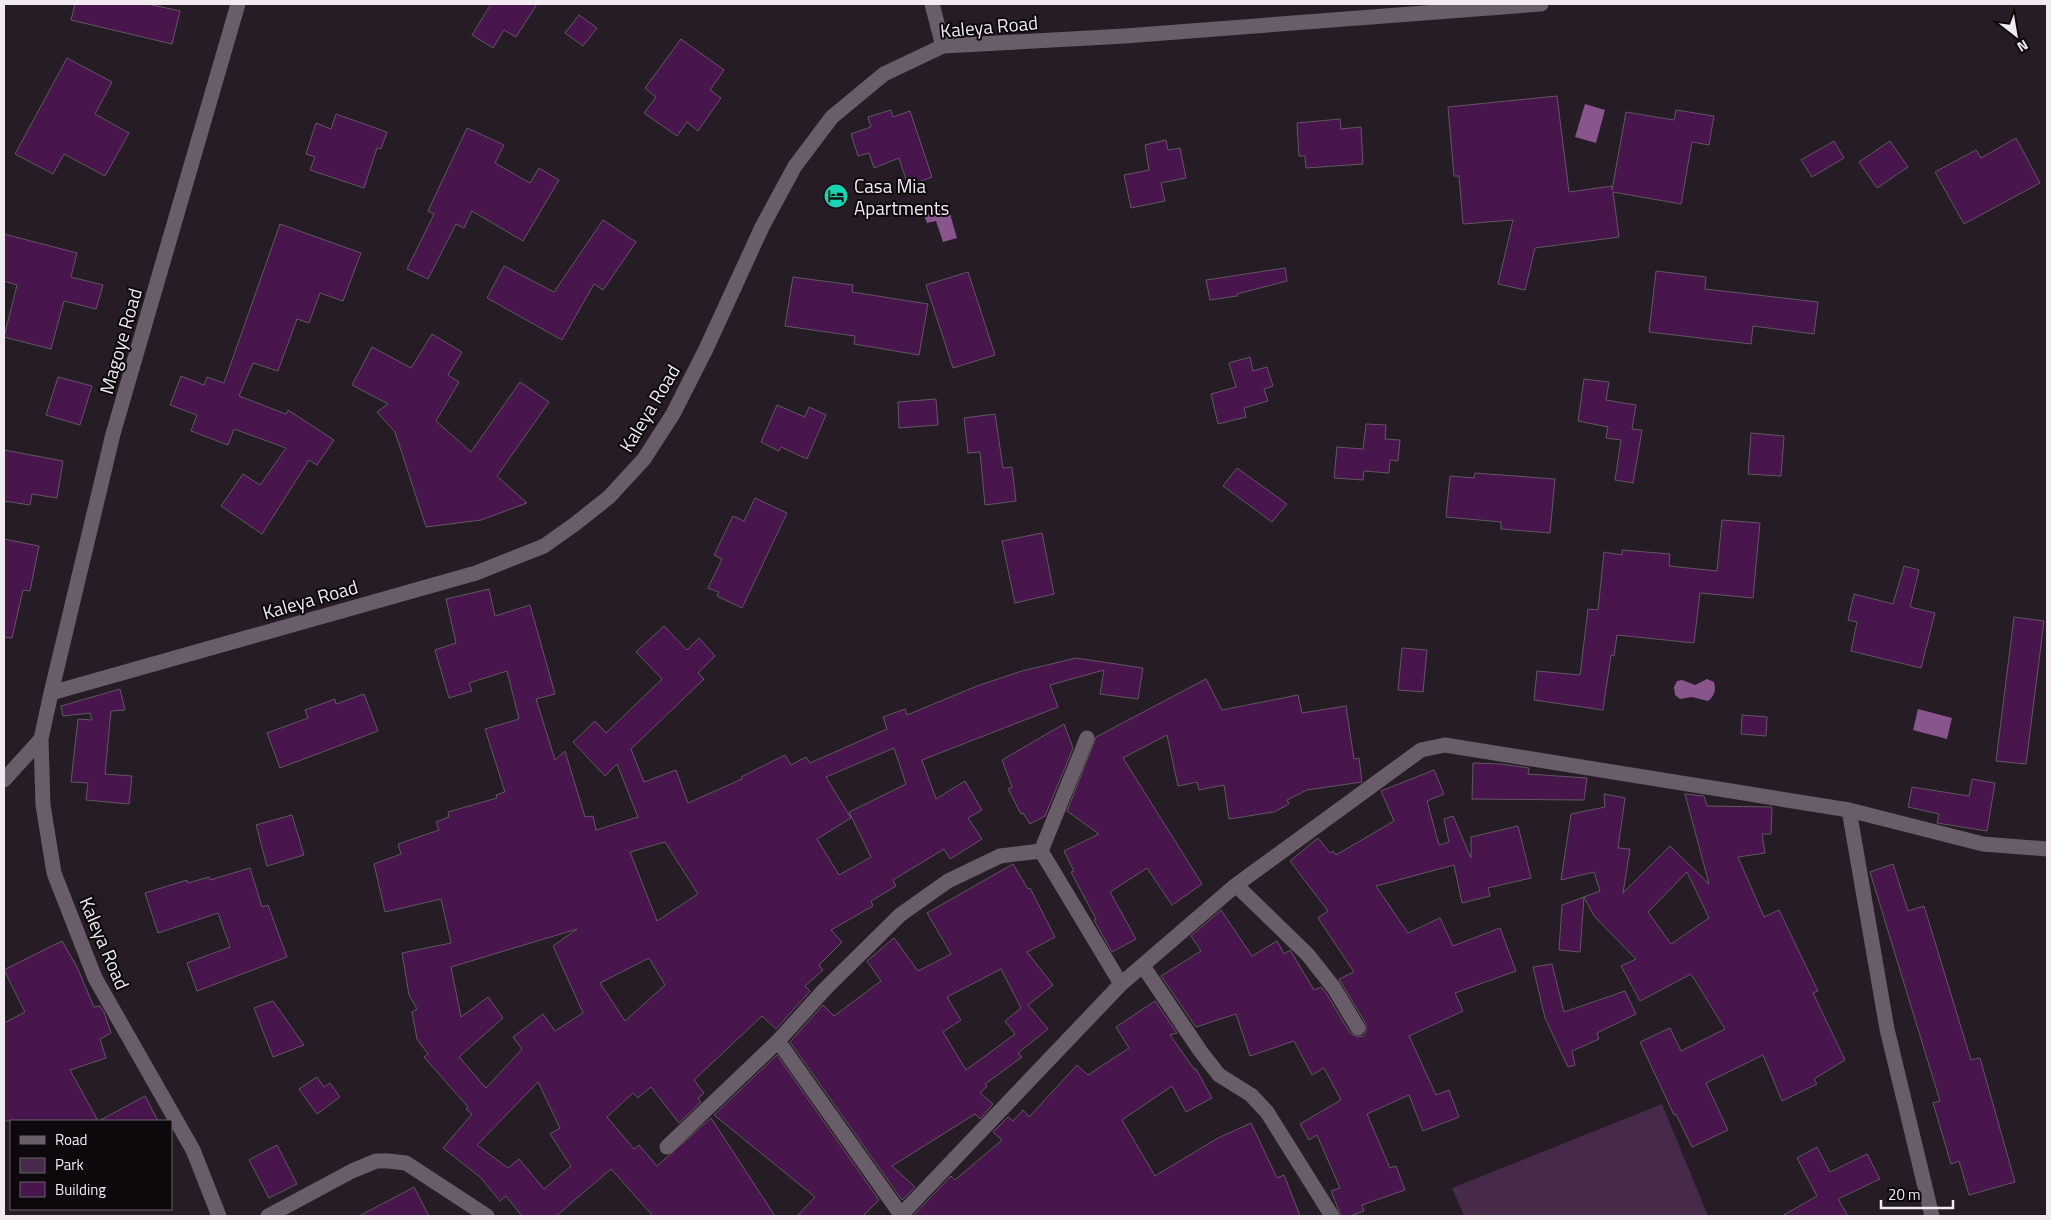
<svg xmlns="http://www.w3.org/2000/svg" width="2051" height="1220" font-family="'Titillium Web',sans-serif">
  <style>
    .green { fill: #472949 }
    .water { fill: #8a548d }
    .building { fill: #48154c; stroke: #625762; fill-rule: evenodd }
    .lines { fill: none; stroke-linecap: round; stroke-linejoin: round }
    .street { stroke: #695d69; stroke-width: 15 }
    .labels { text-anchor: middle; dominant-baseline: central; stroke-width: 4; stroke-linejoin: round; paint-order: stroke }
    .street-label { font-size: 19px; fill: #f1eaf1; stroke: #0c080c }
    .poi-label { font-size: 19px; fill: #f1eaf1; stroke: #0c080c; text-anchor: start }
  </style>
  <rect width="100%" height="100%" fill="#251c25"/>
  <path class="green" d="M1662,1104l46,112h-244l-12,-28z"/>
  <path class="water" d="M1585,104l20,6 -9,33 -21,-6z
    M948,207l9,31 -14,4 -7,-21 -9,2 -3,-8z
    M1707,679l7,3c2,9 1,13 -6,19l-16,-4 -12,2 -5,-4 -1,-8 3,-6 5,-1 13,5z
    M1918,709l34,9 -5,21 -34,-9z"/>
  <path class="building" d="M75,4h73l32,7 -8,33 -101,-24z
    M491,4h46l-21,33 -12,-7 -11,18 -21,-13z
    M579,15l18,13 -14,18 -18,-13z
    M681,39l43,31 -14,20 11,8 -23,33 -11,-9 -10,14 -33,-23 12,-16 -11,-9z
    M67,58l45,24 -17,32 34,19 -24,43 -41,-22 -11,20 -38,-20z
    M1557,96l12,96 43,-6v4l14,-78 48,8 2,-10 38,6 -5,29 -17,-3 -11,62 -68,-12 6,45 -84,11 -10,42 -27,-6 15,-64 -50,4 -4,-48h-5l-6,-69z
    M891,110l2,7 17,-6 22,66 -24,9 -9,-28 -25,10 -5,-15 -11,3 -7,-22 20,-7 -3,-10z
    M336,114l51,18 -6,17 -4,-1 -13,40 -54,-18 5,-13 -9,-3 10,-31 15,6z
    M1340,119l1,10 20,-2 2,37 -57,4 -1,-12h-6l-2,-33z
    M467,128l37,17 -9,18 35,20 9,-15 20,12 -36,61 -51,-30 -8,17 -8,-4 -28,55 -21,-10 27,-55 -6,-3z
    M2016,138l24,45 -76,41 -29,-52 41,-22 5,8z
    M1166,140l2,10 12,-2 6,30 -25,5 4,18 -34,7 -7,-33 25,-5 -4,-25z
    M1834,141l10,17 -32,19 -11,-17z
    M1890,141l18,26 -31,21 -18,-26z
    M603,220l33,22 -33,48 -9,-6 -32,56 -75,-42 17,-32 50,26z
    M280,224l81,29 -18,48 -23,-8 -11,30 -12,-4 -19,52 -25,-8 -14,33 47,18 2,-4 46,30 -17,25 -8,-5 -47,74 -41,-28 22,-32 17,11 26,-37 -52,-19 -6,16 -37,-14 6,-16 -27,-10 11,-29 23,9 3,-8 17,6z
    M4,234l73,19 -6,24 32,8 -7,24 -32,-8 -13,48 -47,-12 13,-52 -13,-4z
    M1285,268l2,13 -50,13v2l-27,4 -4,-20z
    M1656,271l50,6 -1,12 113,13 -4,32 -61,-8 -2,18 -102,-12z
    M968,272l27,83 -42,13 -27,-83z
    M793,277l60,8 -1,7 76,12 -9,51 -65,-11 1,-8 -70,-10z
    M432,334l30,18 -14,23 11,7 -23,39 35,31 49,-70 29,20 -52,74 30,27 -46,17 -55,7 -31,-95 -18,-20 11,-8 -36,-19 20,-38 39,21z
    M1250,357l3,14 14,-4 6,19 -9,3 4,12 -24,7 2,9 -28,7 -7,-30 25,-7 -7,-24z
    M58,377l34,9 -12,39 -34,-10z
    M1584,379l25,3 -3,18 30,5 -4,24 10,1 -9,53 -18,-3 6,-40 -15,-2 2,-11 -30,-6z
    M936,399l2,26 -39,3 -1,-26z
    M777,405l28,12 4,-10 17,8 -19,44 -26,-12 -2,4 -18,-9z
    M995,414l8,54 9,-1 4,34 -31,4 -5,-53 -12,1 -4,-35z
    M1366,424l20,1 -1,14 15,1 -2,21 -8,-1 -1,13 -25,-2 -1,9 -29,-2 3,-31 26,2z
    M1751,433l33,3 -3,40 -33,-2z
    M4,450l59,11 -6,37 -25,-4 -2,11 -26,-4z
    M1237,468l50,36 -15,18 -49,-36z
    M1475,473l80,6 -5,54 -49,-4v-7l-55,-5 4,-41 24,2z
    M755,498l32,15 -45,95 -25,-12 2,-4 -11,-4 14,-29 -8,-4 19,-39 11,5z
    M1722,520l38,3 -7,75 -53,-5 -6,50 -77,-8 -3,21 -3,-1 -8,55 -69,-10 3,-29 43,4 8,-66 10,1 6,-58 18,3v-5l48,4 -1,12 48,5z
    M1042,533l12,61 -39,9 -13,-62z
    M4,539l35,7 -9,45 -7,-1 -11,48 -8,-1z
    M1904,566l15,4 -9,37 25,6 -14,55 -70,-17 6,-29 -9,-2 6,-26 39,10z
    M489,589l6,27 35,-11 25,89 -19,5 19,61 10,-9 20,66 8,-1 3,14 42,-13 -21,-53 -12,12 -32,-34 22,-21 11,12 56,-54 -26,-27 28,-26 23,24 12,-12 16,18 -17,17 6,6 -73,70 13,33 32,-12 12,33 54,-24 -1,-2 44,-22 6,10 15,-8 4,6 77,-34 -4,-12 22,-8 2,6 70,-29 45,-15 54,-13 67,10 -5,31 -38,-5 4,-24 -54,15 8,22 -136,53 14,39 29,-18 17,29 -14,8 14,21 -32,20 -6,-10 -51,31 3,6 -25,15 2,5 -42,24 11,12 -23,23 4,5 -18,16 5,5 -34,38 -14,-13 -68,64 10,13 -6,5 3,4 -22,21 -28,-36 -13,11 -5,-5 -26,24 27,32 5,-4 18,21 54,-48 64,98h-122l-42,-47 -55,47h-34l-16,-20 -6,5 -20,-24 -37,-29 29,-34 -6,-5 2,-2 -44,-50 4,-3 -11,-15 -5,-27 5,-3 -8,-14 -7,-42 49,-10 -10,-44 -56,13 -11,-48 27,-10 -3,-10 41,-14 -3,-8 13,-5 -1,-5 49,-14 -1,-3 9,-3 -20,-63 34,-10 -12,-48 -38,12 3,8 -23,7 -14,-48 21,-7 -10,-44zM894,748l12,36 -57,28 22,45 -32,18 -22,-36 34,-21 -25,-41zM665,842l33,52 -41,27 -27,-69zM577,929l-24,17 30,67 -28,18 -12,-17 -30,23 9,12 -36,39 -27,-31 44,-39 -15,-21 -27,20 -10,-50zM649,958l16,27 -40,36 -25,-38zM538,1082l22,46 -10,6 21,32 -27,23 -25,-30 -11,9 -31,-23z
    M2014,617l30,4 -18,143 -30,-3z
    M1402,648l25,2 -4,42 -25,-2z
    M1206,679l16,31 76,-15 4,18 44,-7 8,53 5,-1 3,24 -55,8 -20,10 2,4 -15,8 -45,7 -5,-34 -25,5 -2,-8 -19,4 -11,-51 -44,23 79,126 -30,21 -25,-37 -37,24 26,47 -24,13 -18,-32 2,-1 -25,-47 3,-1 -10,-20 35,-17 -32,-23 29,-74z
    M120,689l5,21 -14,1 -6,63 27,2 -3,28 -43,-4 2,-17 -17,-1 7,-63 14,1 -2,-7 -27,3 -2,-10z
    M364,694l14,37 -98,37 -13,-35 41,-15 -3,-8 30,-11 1,5z
    M1742,715l25,2 -1,19 -25,-2z
    M1064,724l9,24 -28,68 -15,8 -7,-11 -2,1 -13,-25 4,-2 -10,-27z
    M1473,763l28,1 28,4 -1,6 59,4 -3,22 -112,-1z
    M1434,770l10,24 -17,7 12,44 10,-3 -5,-23 9,-3 18,42v-21l47,-11 13,52 -43,10 2,8 -28,7 -8,-38 -78,21 32,47 32,-15 13,28 47,-18 16,43 -61,22 8,18 -54,25 27,59 13,-5 10,27 -36,14 -14,-36 -42,19 23,54 6,-2 9,24 -43,15 2,6 -14,5h-9l-10,-25 9,-3 -23,-53 -8,5 -9,-16 41,-24 -17,-32 -12,7 -18,-34 -44,15 -14,-42 -40,13 -35,-51 40,-25 -10,-15 30,-26 31,46 25,-15 7,13 6,-4 24,40 7,-3 5,6 24,40 8,4 5,-1 3,-4v-8l-27,-45 15,-7 -36,-54 10,-7 -38,-50 28,-23 12,15 3,-2 3,4 58,-34 -13,-30z
    M1972,779l23,4 -8,48 -50,-8 2,-9 -31,-7 4,-20 57,9z
    M1604,794l21,4 -7,50 12,1 -7,44 47,-47 39,38 -24,-90 19,2 3,10 65,1 -1,27h-9l3,19 -27,4 26,60 15,-7 39,81 -5,2 32,67 -31,19 3,5 -35,17 -19,-46 -57,28 22,47 -36,17 -16,-33 -2,1 -34,-73 30,-14 11,23 44,-22 -34,-55 -51,27 -19,-35 15,-7 -42,-43 -10,-19 16,-6 -6,-19 -33,8 10,-66 34,-7zM1687,872l22,46 -38,26 -23,-32z
    M292,815l12,40 -37,11 -11,-41z
    M1013,864l15,25 2,-1 25,49 -28,15 26,33 -25,20 20,24 -30,24 4,4 -37,27 2,2 -7,7 13,11 -13,15 -5,-5 -83,52 23,21 -13,13 -112,-158 33,-37 11,11 47,-35 -14,-20 27,-23 24,33 33,-17 -24,-41zM1001,969l20,39 -16,13 10,13 -49,36 -23,-38 18,-12 -14,-23z
    M1893,864l15,47 16,-5 47,154 9,-2 35,124 -46,13 -10,-34 -8,3 -18,-61 7,-2 -70,-229z
    M250,868l12,39 6,-2 19,52 -90,34 -10,-28 43,-16 -12,-34 -60,20 -13,-40 42,-13 1,3 21,-6 1,3z
    M1584,897l-4,55 -21,-2 3,-45z
    M62,941l15,26 17,40 6,-1 4,6 7,21 -11,6 6,19 -36,12 28,51h-94v-98l21,-11 -21,-42z
    M1552,964l12,48 61,-21 11,23 -39,19 2,6 -27,12 3,14 -7,2 -23,-49 -12,-51z
    M273,1001l31,44 -31,12 -19,-49z
    M1155,1001l22,32 -7,2 24,34h2l16,29 -26,14 -14,-26 -50,34 33,56 63,-38 33,-15 26,55 7,-3 16,41h-387l38,-40 4,4 47,-40 -9,-8 15,-15 5,4 10,-11 6,7 48,-52 11,10 41,-27 -13,-21z
    M777,1055l102,145 -16,16h-66l18,-19 -101,-82z
    M317,1077l7,10 6,-4 10,14 -23,17 -18,-25z
    M145,1096l13,25h-59z
    M277,1145l20,39 -28,14 -20,-38z
    M1817,1147l13,25 37,-18 13,25 -42,20 10,17h-66l35,-20 -20,-38z
    M414,1187l15,29h-70l46,-24z"/>
  <g class="lines">
    <path class="street" d="M932,4l11,42
      M51,693l62,-259 125,-430
      M1087,738l-46,113 80,133
      M4,780l37,-41
      M1849,810l38,219 45,187
      M1236,885l72,70 26,33 24,40
      M1143,966l58,86 18,23 32,20 16,17 65,104
      M778,1041l124,175
      M667,1147l111,-106 47,-52 75,-74 48,-34 52,-25 41,-5
      M219,1216l-26,-66 -98,-172 -41,-105 -11,-68 -2,-66 10,-46 425,-120 68,-27 31,-22 34,-27 35,-38 29,-45 33,-65 56,-122 33,-61 37,-49 52,-43 59,-28 182,-10 416,-32
      M268,1216l84,-45 24,-10h12l18,2 81,53
      M900,1216l221,-232 115,-99 185,-135 24,-5 404,65 134,34 64,5"/>
  </g>
  <defs>
    <symbol id="hotel-disc" viewBox="-11 -11 22 22"><circle r="9.5" fill="#17d5b2" stroke="#0c080c"/><path d="M-6-4.5h1.5V1H6V5H4.5V3h-9V5H-6ZM-4 0a1.8 1.8 0 1 1 3.6 0ZM.5 0V-2.5h3Q6-2.5 6 0Z" fill="#111"/></symbol>
  </defs>
  <g fill-rule="evenodd">
    <use href="#hotel-disc" x="822" y="182" width="28" height="28"/>
  </g>
  <g class="labels">
    <g class="street-label">
      <text transform="translate(989 26) rotate(-5)">Kaleya Road</text>
      <text transform="translate(120 341) rotate(-74)">Magoye Road</text>
      <text transform="translate(649 408) rotate(-59)">Kaleya Road</text>
      <text transform="translate(310 599) rotate(-16)">Kaleya Road</text>
      <text transform="translate(105 943) rotate(67)">Kaleya Road</text>
    </g>
    <g class="poi-label">
      <text x="854" y="185">Casa Mia<tspan x="854" dy="22">Apartments</tspan></text>
    </g>
  </g>
  <rect width="2051" height="1220" fill="none" stroke="#f1eaf1" stroke-width="10"/>
  <rect x="10" y="1120" width="162" height="90" fill="#0c080c" stroke="#686268"/>
  <rect x="20" y="1136" width="25" height="8" fill="#695d69" stroke="#686268"/>
  <text x="55" y="1145" font-size="15" fill="#f1eaf1">Road</text>
  <rect x="20" y="1158" width="25" height="15" fill="#472949" stroke="#686268"/>
  <text x="55" y="1170" font-size="15" fill="#f1eaf1">Park</text>
  <rect x="20" y="1182" width="25" height="15" fill="#48154c" stroke="#686268"/>
  <text x="55" y="1195" font-size="15" fill="#f1eaf1">Building</text>
  <g transform="translate(2016 35) rotate(149)" stroke="#0c080c" stroke-width="4" paint-order="stroke">
  <path d="M0-4L9 19L0 12L-9 19Z" fill="#f1eaf1"/>
  <text y="-8" font-size="14" font-weight="bold" text-anchor="middle" fill="#f1eaf1">N</text>
  </g>
  <path d="M1881 1200v8h72v-8" fill="none" stroke="#f1eaf1" stroke-width="2.5"/>
  <text x="1888" y="1200" font-size="15" fill="#f1eaf1" stroke="#0c080c" stroke-width="4" paint-order="stroke">20 m</text>
</svg>
